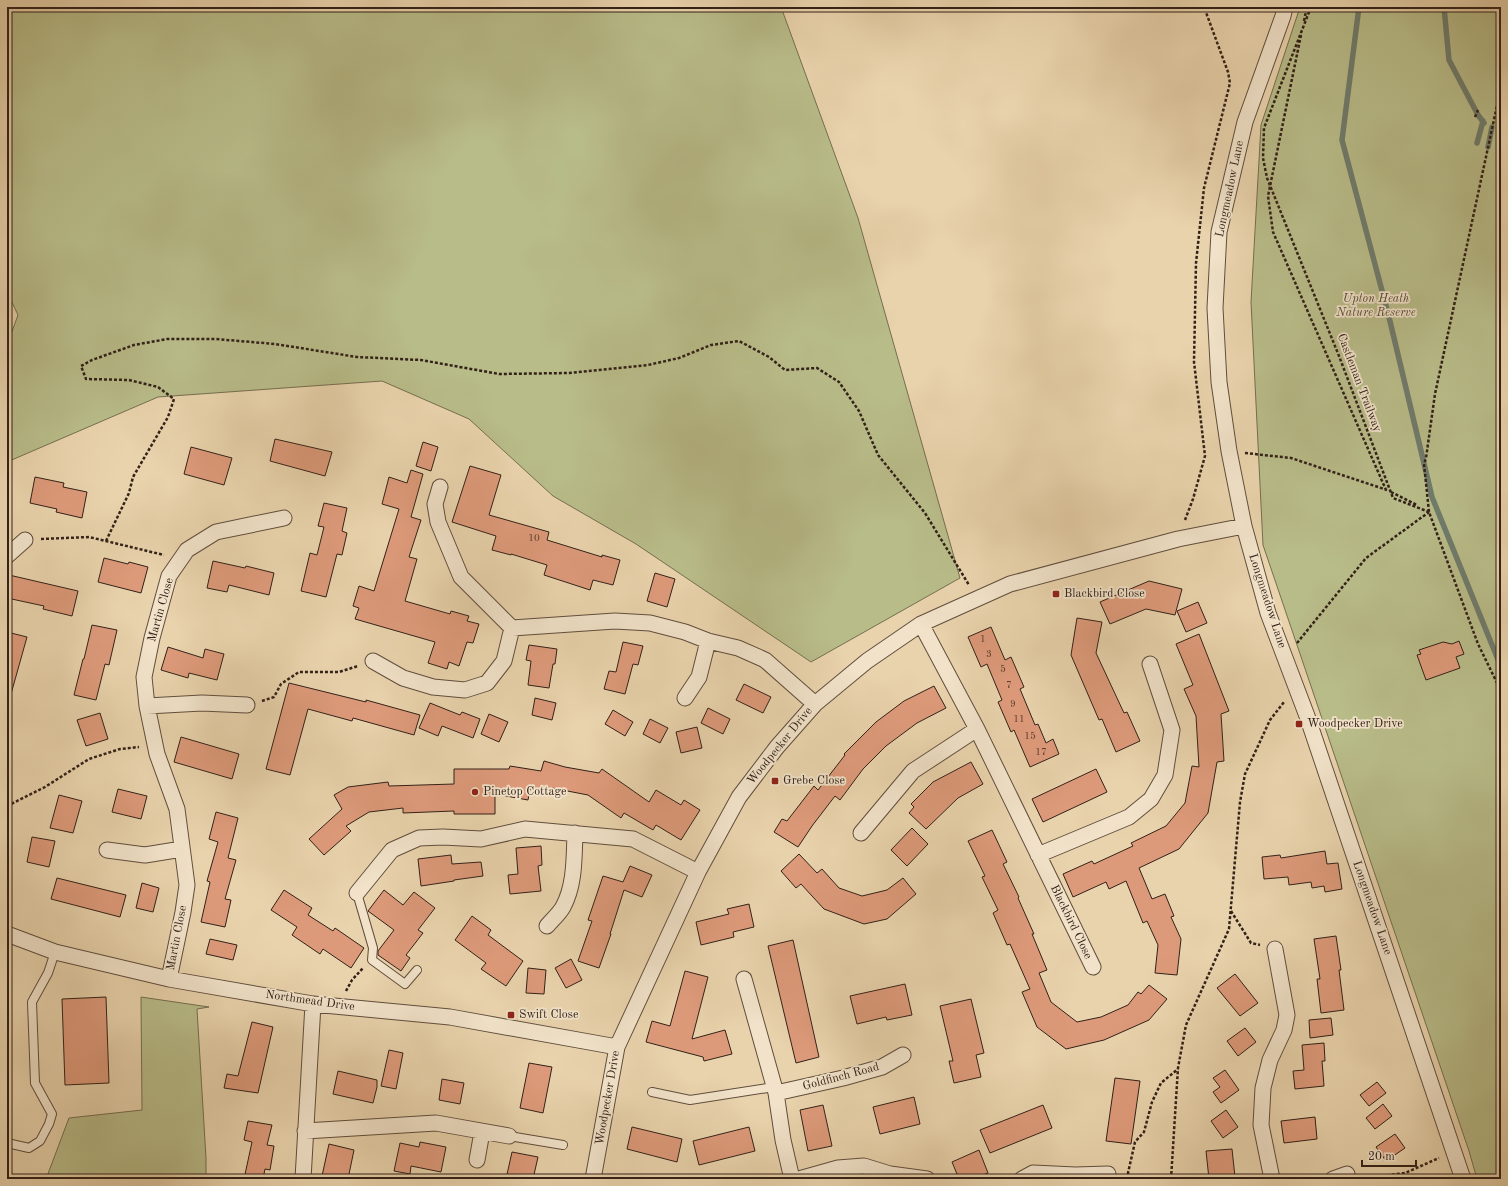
<svg xmlns="http://www.w3.org/2000/svg" width="1508" height="1186" font-family="'Old Standard TT',serif">
  <style>
    .green { fill: #b8bc89; stroke: #756e50 }
    .lines { fill: none; stroke-linecap: round; stroke-linejoin: round }
    .stream { stroke: #707c6c; stroke-width: 5.5 }
    .building { fill: #dd9a7a; stroke: #322118 }
    .lane-casing { stroke: #604e3d; stroke-width: 10 }
    .street-casing { stroke: #604e3d; stroke-width: 17 }
    .path { stroke: #322118; stroke-width: 2.5; stroke-dasharray: 3 2; stroke-linecap: butt }
    .lane { stroke: #f1e2c9; stroke-width: 8 }
    .street { stroke: #f1e2c9; stroke-width: 15 }
    .poi-dot { fill: #8f2418; stroke: #f1e2c9; stroke-width: 1.5 }
    .labels { text-anchor: middle; dominant-baseline: central; stroke-width: 3.5; stroke-linejoin: round; paint-order: stroke }
    .number-label { font-size: 10px; fill: #5d3f30 }
    .street-label { font-size: 12px; fill: #322118; stroke: #f1e2c9 }
    .park-label { font-size: 12px; font-style: italic; fill: #544834; stroke: #f1e2c9 }
    .poi-label { font-size: 12px; fill: #322118; stroke: #f1e2c9; text-anchor: start }
  </style>
  <rect width="100%" height="100%" fill="#e9d3ac"/>
  <filter id="stains"><feTurbulence type="fractalNoise" baseFrequency=".005" numOctaves="4"/><feColorMatrix values="0 0 0 0 .2 0 0 0 0 .09 0 0 0 0 .02 0 0 0 .5 -.17"/></filter>
  <radialGradient id="worn" r=".72"><stop offset=".6" stop-color="#630" stop-opacity="0"/><stop offset="1" stop-color="#630" stop-opacity=".3"/></radialGradient>
  <path class="green" d="M7,7h774l77,211 102,360 -149,84 -175,-118 -83,-48 -84,-77 -87,-38 -224,16 -151,65v-117l11,-30 -11,-23z
    M1300,7h201v1172h-24l-8,-28 -206,-606 -12,-243 10,-177z
    M141,997l68,10 -12,2 9,149v21h-160l23,-61 73,-8z"/>
  <g class="lines">
    <path class="stream" d="M1359,7l-17,133 47,177 43,180 69,170
      M1444,7l5,53 29,55 6,8
      M1477,143l6,-22
      M1488,147l4,-20"/>
  </g>
  <path class="building" d="M275,439l57,13 -7,24 -55,-15z
    M423,442l15,5 -7,24 -15,-5z
    M191,447l41,11 -8,27 -40,-11z
    M470,466l31,9 -12,40 60,17 -2,8 55,17v-2l18,5 -7,25 -20,-5 -3,10 -46,-15 3,-10 -36,-11v1l-19,-5 4,-14 -44,-14z
    M411,470l12,4 -12,43 10,3 -12,37 8,2 -12,42 45,13 1,-3 18,5 -2,5 12,3 -6,19 -6,-1 -8,24 -10,-4 -2,7 -19,-6 7,-21 -80,-23 4,-11 -6,-2 6,-20 15,5 25,-82 -17,-5 7,-27 18,6z
    M35,477l29,6 -1,4 24,5 -5,26 -26,-6 1,-3 -27,-6z
    M324,503l23,5 -5,23 5,2 -5,22 -5,-1 -11,43 -25,-6 9,-38 7,2 7,-28 -6,-1z
    M104,558l24,6 1,-2 19,5 -7,26 -43,-11z
    M213,561l32,7 1,-2 28,7 -5,22 -40,-10 -2,7 -20,-4z
    M655,573l20,6 -8,28 -20,-6z
    M9,575l69,16 -6,25 -29,-7 1,-3 -37,-8v-12z
    M1149,581l33,8 -7,26 -29,-6 -36,15 -10,-22z
    M1198,602l9,21 -21,9 -9,-21z
    M1077,618l25,4 -6,31 28,60 3,-1 13,29 -24,11 -14,-33 -3,1 -28,-65z
    M92,625l25,5 -8,35 -4,-1 -9,36 -22,-5 9,-36h1z
    M991,627l14,33 6,-3 13,30 -4,2 15,36 3,-1 8,19 7,-4 6,15 -29,13 -16,-37 -3,2 -13,-30 4,-2 -15,-36 -6,3 -13,-30z
    M7,632l20,5 -16,57h-4z
    M1199,634l30,77 -8,3 3,47 -7,1 -9,51 -29,36 -40,19 13,31 13,-5 9,22 -3,1 10,22 -4,36 -22,-2 3,-28 -11,-24 -4,2 -17,-42 -17,8 -3,-7 -33,15 -10,-23 29,-13 2,3 39,-18 -2,-3 35,-17 19,-23 7,-37 7,1 -3,-51 -12,-27 9,-4 -17,-41z
    M1459,641l5,13 -8,3 4,11 -34,12 -9,-25 4,-1 -2,-4 24,-8 9,2z
    M623,642l20,4 -5,19 -5,-1 -8,30 -21,-5 5,-18 7,1z
    M529,645l28,4 -2,15h-2l-4,24 -21,-3 3,-24 -5,-1z
    M168,647l35,11 2,-9 19,5 -7,26 -28,-7 -1,5 -27,-8z
    M289,683l77,19v-2l54,15 -6,20 -61,-17 -1,3 -44,-12 -18,66 -24,-6z
    M744,684l27,13 -8,16 -27,-13z
    M934,686l12,22 -29,15 -31,23 -23,23 -23,31 -5,-4 -23,30 -14,21 -24,-15 8,-13 5,2 27,-35 4,4 27,-35 -1,-1 32,-32 28,-21z
    M535,698l21,5 -4,17 -20,-5z
    M430,703l30,12 2,-3 18,7 -7,19 -31,-12 -4,10 -19,-8z
    M708,708l22,11 -7,15 -22,-11z
    M613,710l20,12 -8,14 -20,-12z
    M100,713l8,26 -22,7 -9,-26z
    M489,714l19,8 -9,20 -18,-8z
    M650,719l18,9 -8,15 -17,-9z
    M697,727l5,21 -21,5 -5,-21z
    M181,737l58,17 -7,25 -58,-17z
    M544,761l21,6 34,6 3,-4 47,33 7,-12 25,15 3,-5 16,10 -19,30 -25,-15 -3,5 -29,-17 -3,5 -33,-23 -36,-7 -2,6 -20,-5 -2,11 -33,-6v20h-41v-3l-51,2v-5l-34,4 -23,14 5,5 -27,24 -15,-16 33,-30 -8,-14 14,-8 40,-5 1,4 65,-2v-15h55l1,-3 31,5z
    M971,762l12,22 -25,14 -32,31 -17,-16 5,-6 -3,-3 22,-22z
    M1096,769l11,23 -64,30 -11,-23z
    M118,789l29,7 -6,23 -29,-7z
    M59,795l23,6 -9,32 -23,-5z
    M216,812l22,6 -10,40 8,2 -11,39 6,1 -6,27 -24,-5 9,-40 -3,-1 11,-39 -9,-3z
    M912,828l16,16 -21,22 -16,-16z
    M992,830l15,32 -4,2 16,33 -1,1 16,36h-2l15,36 -8,3 12,29 26,20 24,-5 27,-12 10,-13 3,2 8,-9 18,14 -18,21 -45,20 -38,9 -29,-22 -15,-35 8,-3 -20,-45 -3,1 -14,-32 5,-3 -16,-33 3,-1 -17,-35z
    M32,837l23,4 -6,26 -22,-5z
    M541,846l1,19 -4,1 3,25 -31,3 -2,-19 10,-1 -2,-26z
    M1325,851l2,13 11,-1 4,26 -17,3 -1,-6 -12,2 -1,-6 -22,3 -1,-8 -24,2 -2,-22 18,-2 1,3z
    M799,854l18,19 5,-4 17,19 23,8 25,-6 16,-12 13,16 -29,25 -23,5 -40,-15 -23,-25 -5,4 -15,-17z
    M451,855l1,9 29,-2 2,14 -29,4v1l-33,5 -3,-27z
    M630,866l22,9 -10,22 -18,-7 -14,44h1l-12,34 -21,-7 14,-40 -4,-1 15,-44 20,6z
    M57,878l69,17 -6,22 -69,-18z
    M142,883l17,5 -6,24 -17,-4z
    M284,890l28,18 -4,7 25,16 2,-3 29,20 -13,20 -28,-19 -3,5 -28,-19 5,-8 -26,-17z
    M384,890l19,15 11,-13 21,16 -17,22 5,3 -17,22 4,3 -9,13 -23,-16v-4l16,-21 -26,-19z
    M749,904l5,23 -21,5 1,5 -33,8 -5,-23 33,-8 -2,-5z
    M472,916l19,14 -3,5 35,26 -17,25 -25,-17 5,-6 -31,-23z
    M1336,936l5,34h-2l5,40 -23,3 -4,-34h3l-6,-40z
    M210,939l27,6 -4,15 -27,-6z
    M793,940l26,117 -23,6 -28,-117z
    M571,959l11,21 -16,8 -11,-20z
    M528,968l18,2 -2,24 -18,-1z
    M685,971l23,6 -16,62 33,-9 7,24 -28,7 -1,-4 -57,-15 6,-21 18,5z
    M1235,974l23,29 -18,13 -23,-28z
    M905,984l7,31 -25,5 -1,-3 -29,7 -7,-28z
    M106,997l3,86 -44,2 -3,-86z
    M971,999l13,54 -8,2 5,22 -27,6 -5,-22h4l-13,-55z
    M1331,1018l2,17 -23,3 -1,-18z
    M252,1022l21,5 -15,66 -34,-5 3,-14 11,2z
    M1245,1028l11,14 -18,14 -11,-15z
    M1324,1043l1,18h-3l2,25 -29,3 -2,-18 11,-1 -2,-25z
    M389,1050l14,3 -7,36 -15,-3z
    M529,1063l23,4 -9,46 -23,-5z
    M1225,1070l14,20 -18,13 -8,-11 7,-5 -7,-9z
    M338,1071l39,9v7l-4,16 -40,-9z
    M1115,1078l25,3 -9,63 -25,-3z
    M442,1079l22,4 -4,21 -21,-4z
    M1377,1082l9,11 -17,13 -9,-11z
    M914,1097l6,27 -40,10 -7,-27z
    M1383,1104l9,12 -17,13 -9,-11z
    M823,1105l9,41 -24,5 -8,-41z
    M1043,1105l9,23 -62,25 -10,-23z
    M1226,1110l12,17 -15,11 -12,-17z
    M1315,1117l2,22 -33,4 -3,-22z
    M248,1121l24,4 -5,20 7,1 -4,24 -5,-1 -2,10h-19l8,-37 -8,-2z
    M632,1127l50,12 -5,23 -50,-13z
    M749,1127l6,24 -56,14 -6,-24z
    M1395,1134l10,14 -19,13 -10,-14z
    M420,1142l26,5 -5,25 -30,-6 -1,8 -16,-3 6,-28 19,4z
    M329,1144l25,6 -6,29h-11l-15,-3z
    M1232,1149l3,28 -26,2 -3,-28z
    M979,1150l9,23 -15,6h-14l-7,-17z
    M512,1152l26,5 -5,22h-27z"/>
  <g class="lines">
    <defs>
      <path id="lane" d="M357,893l16,55 -1,12 33,24 12,-14
        M652,1092l38,8 84,-13
        M509,1136l54,9
        M7,1143l22,5 11,-7 9,-17 3,-10 -17,-31 -3,-81 16,-29 7,-21"/>
      <path id="street" d="M1285,7l-2,9 -38,106 -26,110 -4,76 4,74 10,69 15,75 24,87 39,103 156,463
        M440,487l-5,17 3,18 23,55 51,51
        M7,556l18,-16
        M921,624l56,105 116,238
        M373,661l30,17 30,9 32,3 22,-7 17,-22 8,-33 103,-7 35,2 35,9 23,9 30,7 27,12 50,44
        M685,698l14,-21 9,-36
        M147,706l55,-3 45,2
        M861,833l52,-62 64,-42
        M107,850l38,5 37,-6
        M1038,855l91,-38 22,-18 14,-24 7,-45 -22,-66
        M357,893l35,-43 27,-12 24,-1 38,2 44,-10 108,10 65,33
        M547,926c5,-6 12,-12 16,-19 12,-22 11,-49 12,-74
        M7,934l48,18 114,27 144,25 137,13 167,30
        M169,979l14,-67 4,-27 -10,-76 -20,-55 -10,-48 -3,-29 8,-39 17,-62 18,-26 29,-18 68,-14
        M744,979l32,114 7,47 9,39
        M776,1093l67,-15 39,-11 21,-12
        M305,1131l131,-8 73,13
        M477,1160l5,-28
        M303,1179l10,-175
        M593,1179l24,-132 81,-175 41,-75 38,-50 38,-43 52,-43 54,-37 89,-40 168,-45 66,-13
        M799,1179l39,-11 26,-2 26,8 37,5
        M1022,1179l11,-6 42,2 33,-1
        M1272,1179l-11,-54 2,-37 7,-28 14,-30 3,-15 -12,-66
        M1333,1179l14,-5"/>
    </defs>
    <use href="#lane" class="lane-casing"/>
    <use href="#street" class="street-casing"/>
    <path class="path" d="M1311,7l-47,121 -1,30 4,20 72,178 54,142 36,14
      M1304,21l3,-14
      M1301,35l-33,161 5,36 113,258
      M1501,87l-66,307 -9,64 -2,6 5,48 49,132 21,43 2,9
      M1475,117l3,-7
      M1245,453l46,5 96,32
      M1391,492l26,13
      M1185,520l8,-21 12,-43 -11,-94 2,-99 8,-75 26,-105 -2,-11 -24,-65
      M41,539l48,-2 75,18
      M106,541l23,-48 4,-16 35,-60 6,-18 -16,-12 -29,-7 -43,-1 -5,-13 11,-6 42,-15 33,-6h48l60,5 82,13 64,3 78,14 70,-1 79,-8 31,-7 32,-13 28,-4 30,16 16,13 32,-2 22,14 20,29 19,44 47,58 44,72
      M1297,643l69,-85 63,-46
      M262,701l12,-4 7,-13 18,-12h40l19,-6
      M7,806l38,-19 44,-28 31,-10 19,-2
      M1231,911l20,32 9,2
      M346,991l6,-11 11,-12
      M1362,1176l12,1 31,-4 34,-15
      M1129,1179l-1,-6 7,-31 9,-10 8,-30 9,-19 17,-14
      M1171,1179l7,-111 8,-43 43,-96 11,-127 5,-28 25,-54 14,-18"/>
    <use href="#lane" class="lane"/>
    <use href="#street" class="street"/>
  </g>
  <g class="poi-dot">
    <rect x="1052" y="590" width="8" height="8" rx="2"/>
    <rect x="1295" y="720" width="8" height="8" rx="2"/>
    <rect x="771" y="777" width="8" height="8" rx="2"/>
    <circle cx="475" cy="792" r="4"/>
    <rect x="507" y="1011" width="8" height="8" rx="2"/>
  </g>
  <g class="labels">
    <g class="number-label">
      <text x="534" y="538">10</text>
      <text x="983" y="639">1</text>
      <text x="989" y="654">3</text>
      <text x="1003" y="669">5</text>
      <text x="1009" y="685">7</text>
      <text x="1013" y="704">9</text>
      <text x="1019" y="719">11</text>
      <text x="1030" y="736">15</text>
      <text x="1041" y="752">17</text>
    </g>
    <g class="street-label">
      <text transform="translate(1230 189) rotate(-78)">Longmeadow Lane</text>
      <text transform="translate(1359 383) rotate(69)">Castleman Trailway</text>
      <text transform="translate(1267 601) rotate(72)">Longmeadow Lane</text>
      <text transform="translate(161 610) rotate(-74)">Martin Close</text>
      <text transform="translate(780 746) rotate(-51)">Woodpecker Drive</text>
      <text transform="translate(1372 908) rotate(71)">Longmeadow Lane</text>
      <text transform="translate(1071 922) rotate(64)">Blackbird Close</text>
      <text transform="translate(177 938) rotate(-79)">Martin Close</text>
      <text transform="translate(310 1001) rotate(8)">Northmead Drive</text>
      <text transform="translate(841 1077) rotate(-15)">Goldfinch Road</text>
      <text transform="translate(608 1098) rotate(-80)">Woodpecker Drive</text>
    </g>
    <g class="park-label">
      <text x="1376" y="299">Upton Heath<tspan x="1376" dy="14">Nature Reserve</tspan></text>
    </g>
    <g class="poi-label">
      <text x="1064" y="594">Blackbird Close</text>
      <text x="1307" y="724">Woodpecker Drive</text>
      <text x="783" y="781">Grebe Close</text>
      <text x="483" y="792">Pinetop Cottage</text>
      <text x="519" y="1015">Swift Close</text>
    </g>
  </g>
  <rect width="1508" height="1186" fill="none" stroke="#e9d3ac" stroke-width="24"/>
  <rect x="8" y="8" width="1492" height="1170" fill="none" stroke="#322118" stroke-width="2"/>
  <rect x="12" y="12" width="1484" height="1162" fill="none" stroke="#322118"/>
  <path d="M1362 1160v6h54v-6" fill="none" stroke="#322118" stroke-width="2"/>
  <text x="1368" y="1160" font-size="12" fill="#322118" stroke="#f1e2c9" stroke-width="3" paint-order="stroke">20 m</text>
  <rect width="100%" height="100%" filter="url(#stains)"/>
  <rect width="100%" height="100%" fill="url(#worn)"/>
</svg>
